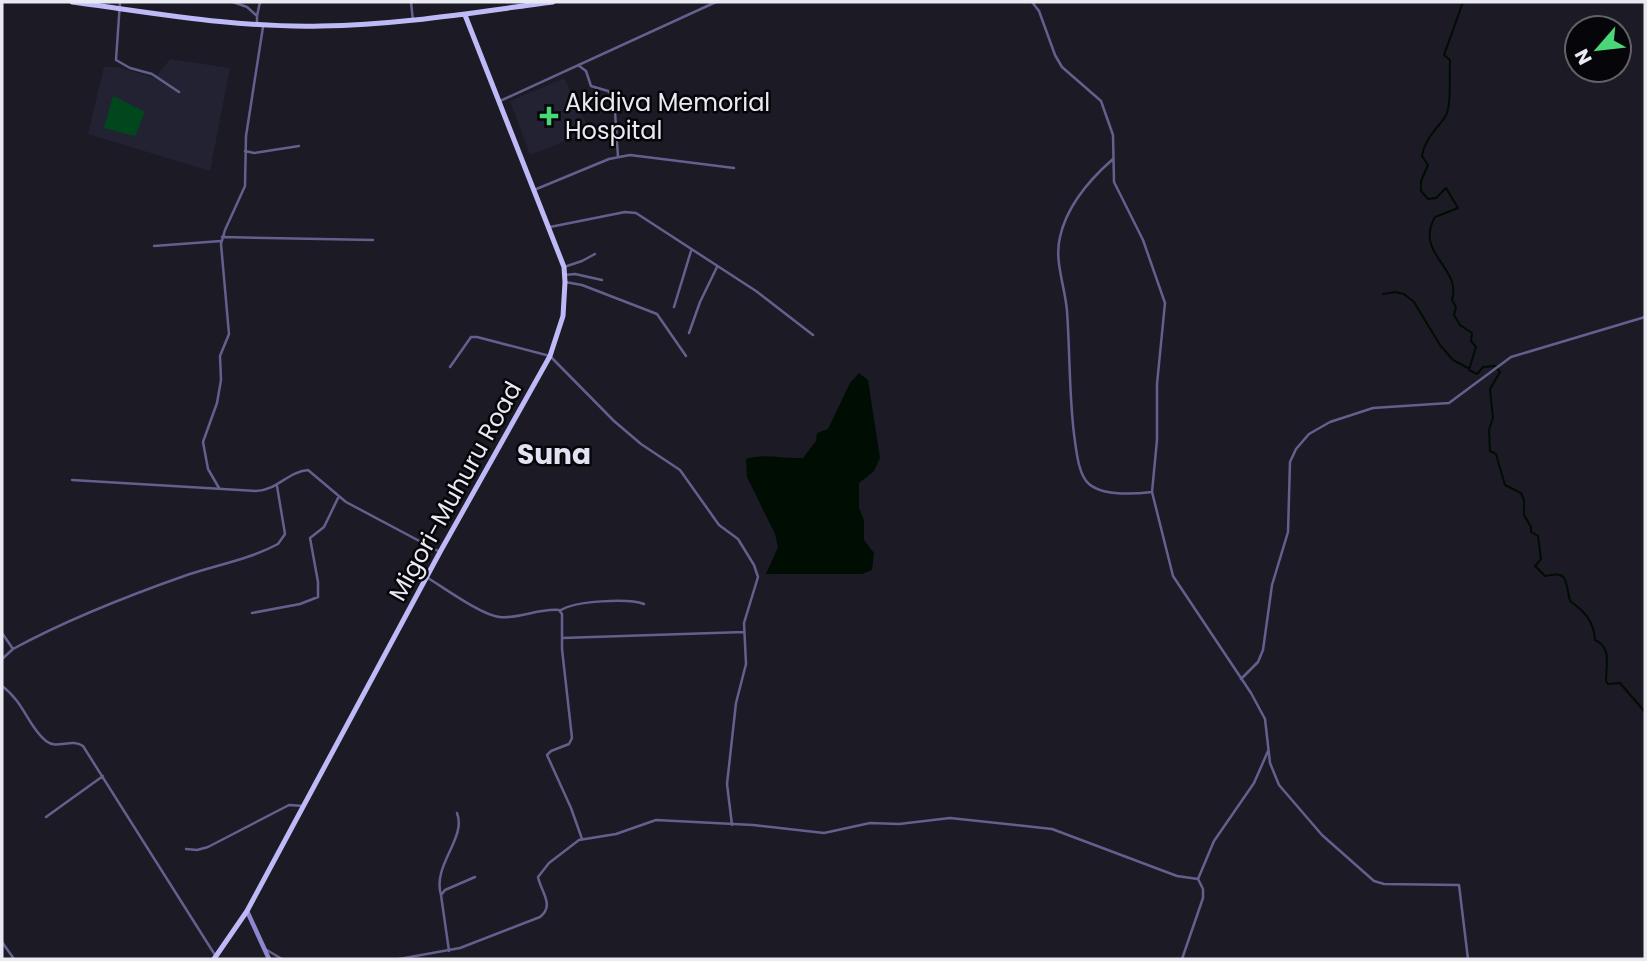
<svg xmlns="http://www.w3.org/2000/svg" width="1647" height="961" font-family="Poppins,sans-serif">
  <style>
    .built { fill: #232233 }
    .green { fill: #00471d }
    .water { fill: #000d02 }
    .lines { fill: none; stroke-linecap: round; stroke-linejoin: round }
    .stream { stroke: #000d02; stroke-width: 2 }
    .minor { stroke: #63608e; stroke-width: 2.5 }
    .secondary { stroke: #8d86d0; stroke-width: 4.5 }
    .trunk { stroke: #bebaf8; stroke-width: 5 }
    .poi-dot { fill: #4ad778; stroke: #06060a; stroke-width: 2.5 }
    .labels { text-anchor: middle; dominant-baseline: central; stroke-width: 5; stroke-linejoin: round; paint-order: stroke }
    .poi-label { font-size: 24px; fill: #eaeaf2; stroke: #06060a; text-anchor: start }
    .street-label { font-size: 24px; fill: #eaeaf2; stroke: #06060a }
    .quarter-label { font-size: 28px; font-weight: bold; fill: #e3e2f2; stroke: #06060a }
  </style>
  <rect width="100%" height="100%" fill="#1b1a25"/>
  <path class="built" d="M170,59l60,9 -20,103 -122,-37 16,-67h14l37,11z
    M564,78l26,53 -60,24 -20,-54z"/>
  <path class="green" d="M113,96l32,16 -10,24 -31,-8z"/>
  <path class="water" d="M859,373l9,7 12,78 -6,13 -15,12v25l5,12v20l10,13 -2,17 -10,4h-96l12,-27 -3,-13 -28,-57 -1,-18c18,-6 37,0 57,-1l13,-17 1,-8 11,-4 22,-46z"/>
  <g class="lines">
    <path class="stream" d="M1463,2l-19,53 6,5c-1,14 2,47 -5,57 -9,13 -21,23 -23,39l6,9 -7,16v10l7,8 8,-1 10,-10 12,20 -23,9c-21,37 27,50 17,83l4,7 -2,8 6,10 12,8 -1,8 5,6 -7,23 8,4 6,-7 12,-1 5,6 -10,17 3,29 -4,12 1,21 6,3 9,31 16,8 3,7v15l7,12v5l7,4 3,23 -6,7 10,10c24,-6 20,5 25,25 14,10 24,20 25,39 17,7 11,26 11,41l2,3 12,-1 25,29
      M1383,294l12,-2 9,2 10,8 26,43 13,15 15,8"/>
    <path class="minor" d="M120,2l-4,58 14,8 22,6 27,18
      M233,2l14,5 10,9v6
      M411,2l2,19
      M1032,2l7,9 16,44 7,12 39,34 12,34 1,47 29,58 22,63 -8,81v56l-5,52 21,84 78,117 14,26 5,44 9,22 43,50 52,46 10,3 75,1 9,74
      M257,16l3,-14
      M578,65l8,6 5,15 17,5 6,6 4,60
      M500,101l216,-99
      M245,151l9,2 45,-7
      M1113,159c-24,21 -46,46 -53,78 -6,24 5,49 7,74 3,41 2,82 7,123 2,14 4,41 15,50 14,12 46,10 63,8
      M534,190l75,-31 21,-4 104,13
      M550,227l75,-15 11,1 120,78 57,44
      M222,237l151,3
      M154,246l67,-5
      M564,267l18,-6 13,-7
      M565,275l10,-1 27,6
      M565,282l17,3 75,29 29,42
      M674,307l17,-56
      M689,333l11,-31 17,-35
      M450,367l21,-30h6l73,19 64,65 27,23 39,26 39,55 19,14 16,26 4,12 -14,46 2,41 -10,39 -9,81 5,41
      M72,480l184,11c22,-1 31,-19 52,-21l38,32 94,50
      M219,488l-11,-19 -5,-27 14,-39 4,-23 -1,-24 9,-22 -8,-90 4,-14 20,-44 1,-50 17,-109
      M428,578c16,10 55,38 72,39 20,2 39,-9 59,-7l3,4v35l10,89 -3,6 -18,7 -4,4 24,53 11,31
      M561,610c14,-9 67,-12 83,-6
      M252,613l48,-9 18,-7v-15l-8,-44 14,-11 14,-29
      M2,633l11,16 -11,10
      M562,638l182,-6
      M13,649c55,-30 114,-53 174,-74 30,-10 63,-16 91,-31l7,-10 -8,-48
      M1241,679l17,-17 5,-12 9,-65 16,-53 2,-70 6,-13 13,-15 21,-12 43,-14 76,-5 62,-46 134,-40
      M2,686c22,16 27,42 44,55 11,9 25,-3 37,5l132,209
      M46,817l57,-41
      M186,849l11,1 11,-3 81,-42 15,1
      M1198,879l16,-38 40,-58 14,-32
      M441,895c-9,-30 26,-57 16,-82
      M2,942l12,17
      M265,949l17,10
      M449,951l-8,-56 4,-5 30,-13
      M399,959l61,-11 80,-31c15,-12 1,-25 -2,-40l11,-14 30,-23 37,-6 40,-14 97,5 71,8 46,-10 29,1 51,-6 102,11 125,47 21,3
      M1182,959l21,-61v-9l-5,-10"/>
    <path class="secondary" d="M247,911l22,48"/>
    <path class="trunk" d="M72,2c83,11 165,26 249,24 78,-1 155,-14 232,-24
      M214,959l33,-48 193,-359 110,-196 13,-40 2,-34 -1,-15 -99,-252"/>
  </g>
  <path class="poi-dot" d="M545.5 105.5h7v7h7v7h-7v7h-7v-7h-7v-7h7z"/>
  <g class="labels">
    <g class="poi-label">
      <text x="565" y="102">Akidiva Memorial<tspan x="565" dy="28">Hospital</tspan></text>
    </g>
    <g class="street-label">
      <text transform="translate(455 491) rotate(-61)">Migori-Muhuru Road</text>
    </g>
    <g class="quarter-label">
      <text x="554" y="454">Suna</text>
    </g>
  </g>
  <rect width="1647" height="961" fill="none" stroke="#eaeaf2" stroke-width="7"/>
  <g transform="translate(1598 49) rotate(242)"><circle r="33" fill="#06060a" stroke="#616167" stroke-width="2"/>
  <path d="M0-5L12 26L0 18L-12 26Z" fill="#4ad778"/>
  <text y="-10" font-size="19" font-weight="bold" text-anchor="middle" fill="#eaeaf2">N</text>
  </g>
</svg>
